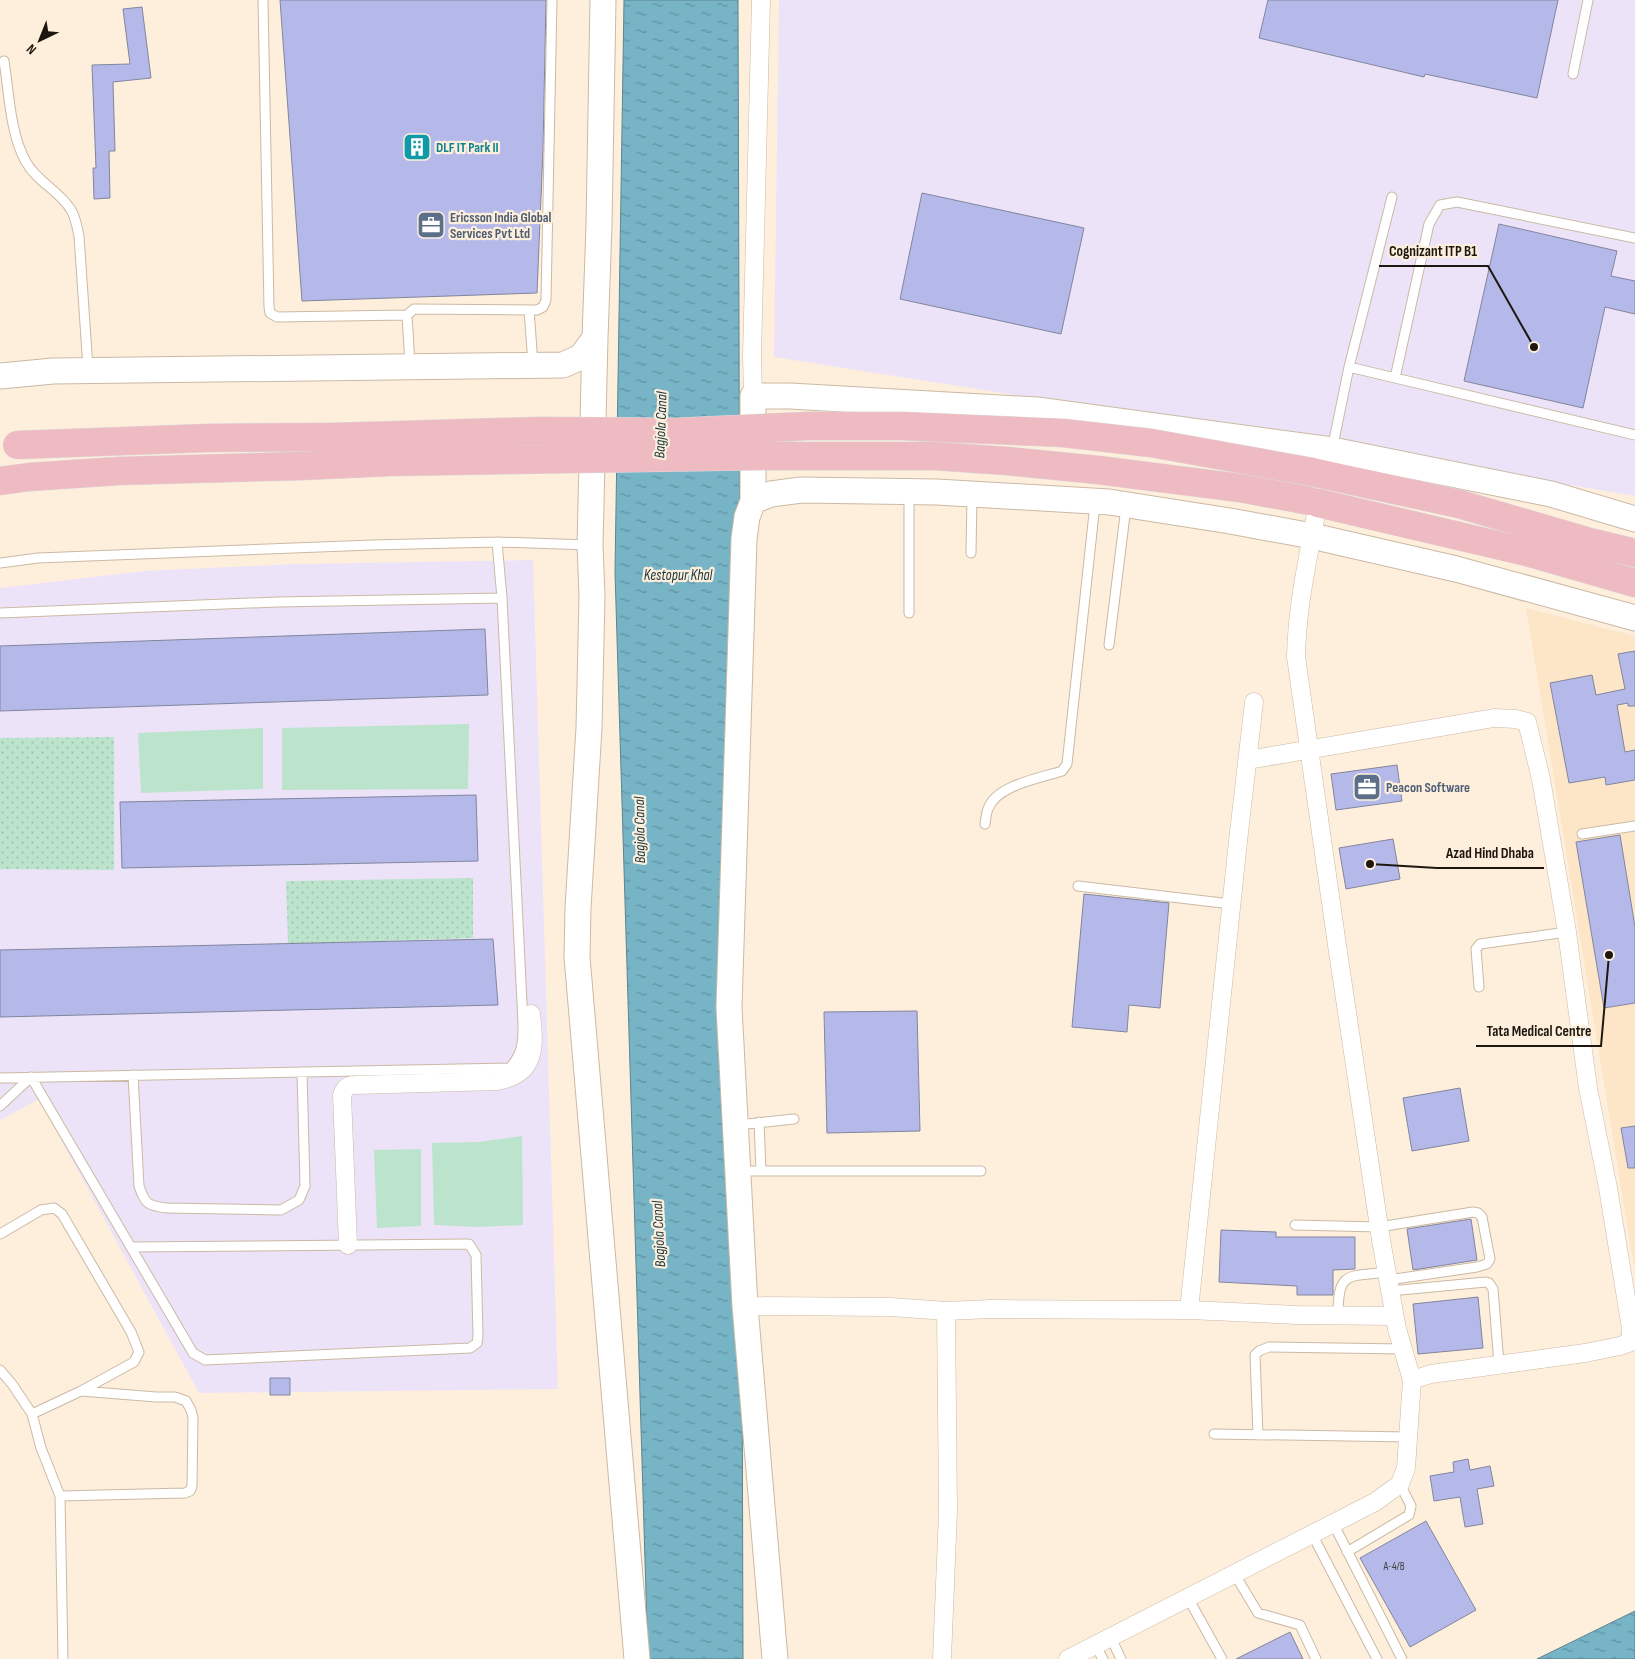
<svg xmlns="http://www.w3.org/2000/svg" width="1635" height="1659" font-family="'Sofia Sans Condensed',sans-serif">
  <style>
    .commercial { fill: #ece3f9 }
    .built { fill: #fde6c8 }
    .grass { fill: #bce4cc }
    .park { fill: url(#park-dots) }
    .water { fill: url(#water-ripples); stroke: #5c858f }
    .building { fill: #b4b9e9; stroke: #82859d }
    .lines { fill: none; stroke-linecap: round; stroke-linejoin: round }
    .lane-casing { stroke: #cbb9a3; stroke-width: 11 }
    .street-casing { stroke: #cbb9a3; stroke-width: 19 }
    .secondary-casing { stroke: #cbb9a3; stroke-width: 27 }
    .primary-casing { stroke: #dbdad9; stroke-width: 29 }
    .lane { stroke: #fff; stroke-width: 9 }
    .street { stroke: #fff; stroke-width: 18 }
    .secondary { stroke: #fff; stroke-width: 25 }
    .primary { stroke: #efbbc2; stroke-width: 28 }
    .primary-bridge-casing { stroke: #dbdad9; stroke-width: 29; stroke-linecap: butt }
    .primary-bridge { stroke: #efbbc2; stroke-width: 28 }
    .labels { text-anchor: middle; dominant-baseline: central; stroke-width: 4.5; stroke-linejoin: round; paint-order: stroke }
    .number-label { font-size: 11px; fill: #444046 }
    .culture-label { font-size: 14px; font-weight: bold; fill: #0d838f; stroke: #feefdd; text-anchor: start }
    .service-label { font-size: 14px; font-weight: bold; fill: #4e5e75; stroke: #feefdd; text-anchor: start }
    .water-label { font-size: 15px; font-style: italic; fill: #16353d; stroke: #feefdd }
    .leader { fill: none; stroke: #1e170f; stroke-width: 2 }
    .callout-dot { fill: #1e170f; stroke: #feefdd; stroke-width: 2 }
    .callout-label { font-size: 15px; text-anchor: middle; font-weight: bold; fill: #1e170f; stroke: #feefdd; stroke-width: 4.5; stroke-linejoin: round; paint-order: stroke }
  </style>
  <defs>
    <pattern id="park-dots" width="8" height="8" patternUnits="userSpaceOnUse" patternTransform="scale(1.25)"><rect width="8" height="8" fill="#bce4cc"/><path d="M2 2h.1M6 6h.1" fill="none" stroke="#a1c3ae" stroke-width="1.8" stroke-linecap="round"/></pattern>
    <pattern id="water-ripples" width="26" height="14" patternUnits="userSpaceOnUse" patternTransform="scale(1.25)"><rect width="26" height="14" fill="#76b4c6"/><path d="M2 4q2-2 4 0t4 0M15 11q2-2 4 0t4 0" fill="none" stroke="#60919f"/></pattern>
  </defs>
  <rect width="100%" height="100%" fill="#feefdd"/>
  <path class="commercial" d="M779,0h856v496l-291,-49 -570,-90z
    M533,560l25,829 -359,4 -160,-294 -39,21v-532l145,-17 151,-7z"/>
  <path class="built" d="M1526,608l109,28v637z"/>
  <path class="grass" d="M469,724l-1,65 -186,1v-62z
    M263,728v61l-122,4 -3,-60z
    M522,1136l1,89 -44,2 -45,-2 -2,-82 46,-1z
    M421,1149v77l-44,2 -3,-78z"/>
  <path class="park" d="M114,737v133l-114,-1v-131z
    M473,878v60l-185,6 -2,-63z"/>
  <path class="water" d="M624,0h114l5,1659h-95l-33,-1087z
    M1635,1611v48h-98z"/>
  <path class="building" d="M280,0h266l-3,149 -6,144 -235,8z
    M1268,0h290l-21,98 -112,-24 -1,3 -165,-39z
    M142,7l9,71 -38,4 2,69h-6l1,47 -16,1 -1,-31h3l-4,-103 38,-1 -7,-55z
    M922,193l162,35 -23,106 -161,-35z
    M1499,224l118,27 -6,25 24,5v33l-30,-7 -22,101 -119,-27z
    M485,629l3,66 -488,16v-65z
    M1635,651v55h-7v-3l-11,2 8,47 10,-2v30l-29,5 -1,-8 -36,6 -19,-100 42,-8 4,20 29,-6 -7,-35z
    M1397,765l5,36 -66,9 -5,-36z
    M476,795l2,66 -356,7 -2,-66z
    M1620,835l15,92v76l-31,5 -28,-166z
    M1393,839l7,40 -54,10 -7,-41z
    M1084,894l85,9 -9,105 -31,-3 -2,27 -55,-5z
    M493,939l5,66 -498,12v-67z
    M917,1011l3,120 -93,2 -3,-121z
    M1460,1088l9,53 -57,10 -9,-53z
    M1635,1126v42h-7l-7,-40z
    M1471,1219l6,41 -64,10 -6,-41z
    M1221,1230l55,2v5h79v32l-22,1v25h-36v-9l-78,-4z
    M1478,1297l5,51 -65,6 -5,-50z
    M270,1378h20v17h-20z
    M1468,1459l2,11 20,-4 4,20 -17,3 6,35 -18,3 -5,-30 -26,4 -4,-25 24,-4 -1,-10z
    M1426,1521l50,89 -66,37 -50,-89z
    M1290,1632l13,27h-67z"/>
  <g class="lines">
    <defs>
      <path id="lane" d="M263,0l6,307 1,6 7,4 130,-2 7,-6 123,1 6,-3 3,-7 6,-300
        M4,61c5,31 6,73 22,101 11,20 34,29 45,48 5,8 6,17 8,26l9,132
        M1573,74l15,-74
        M529,310l4,54
        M407,315l3,50
        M1349,367l286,68
        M1395,378l34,-154 11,-19 17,-3 178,36
        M1332,450l17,-83 43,-170
        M909,493v120
        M971,553l1,-57
        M0,563l38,-5 334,-13 125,-3 92,3
        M0,613l277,-11 225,-4 -5,-56
        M1109,645l17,-138
        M985,824c1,-5 1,-11 3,-15 8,-24 53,-31 74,-38l5,-7 28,-260
        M1582,834l53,-8
        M1078,886l153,18
        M1479,987l-3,-38 4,-5 87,-12
        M133,1075l6,111c6,18 9,20 28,22l114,2 18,-10 6,-14 -3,-114
        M0,1078l510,-10c13,-16 13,-25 13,-45l-21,-425
        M0,1106l31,-29 162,276 12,7 265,-12 7,-5 1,-7 -2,-81 -7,-11 -338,3
        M759,1122l2,49
        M737,1125l57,-6
        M740,1171h241
        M1295,1225l84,2 94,-15 5,1 4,4 8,42 -3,5 -10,3 -89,13
        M0,1234l41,-24 13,-2 8,6 69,118 8,20 -5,10 -53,29 -49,23 9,34 19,48 3,163
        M1390,1291l96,-9 3,1 4,6 6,75
        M1338,1315c0,-45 10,-38 49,-43
        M0,1370l12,14 20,30
        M1214,1434l194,3
        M1258,1435l-3,-80 4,-4 10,-4 134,2
        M60,1496l125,-3 5,-2 2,-5 1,-68 -2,-8 -5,-9 -11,-4h-19l-75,-6
        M1333,1523l69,136
        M1312,1534l65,125
        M1347,1552l62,-37 2,-9 -11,-22
        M1234,1573l24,40 42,12 16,34
        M1188,1598l34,61
        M1111,1638l10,21
        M1095,1645l8,14"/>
      <path id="street" d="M753,396l-1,-40 9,-356
        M1248,760l246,-42 22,1 11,3 14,57 26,153 21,156 20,100 23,140v14l-11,4 -35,7 -154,21 -19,6
        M348,1245l-6,-150c3,-7 5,-10 13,-10l142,-4c39,-7 38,-34 34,-67
        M745,1306l146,1 55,4 45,-2 198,1 108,5 97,1
        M1189,1310l49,-469 16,-139
        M942,1659l6,-148 -2,-200
        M1068,1659l307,-157 25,-18 6,-16 6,-88 -15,-51 -16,-89 -43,-288 -42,-295c1,-53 13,-103 22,-154"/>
      <path id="secondary" d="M595,338l-5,207 2,51 -3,132 -11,180 -1,49 60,702
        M0,376l53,-5 510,-6 18,-8 14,-19 4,-113 4,-225
        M753,501v-105h37l247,14 295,40 219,44 84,25
        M775,1659l-30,-353 -16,-299 15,-468 3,-22 6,-16 18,-7 30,-4 136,2 172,10 121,19 82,15 144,33 179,49"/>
      <path id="primary" d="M1312,472l147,32 127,37 49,12
        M0,481l29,-4
        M1318,503l209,49 108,31"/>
    </defs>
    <use href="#lane" class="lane-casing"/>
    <use href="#street" class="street-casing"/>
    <use href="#secondary" class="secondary-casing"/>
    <use href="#primary" class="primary-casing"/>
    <use href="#lane" class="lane"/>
    <use href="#street" class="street"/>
    <use href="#secondary" class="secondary"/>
    <use href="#primary" class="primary"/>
    <defs>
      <path id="primary-bridge" d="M17,445l190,-7 125,-1 207,-6 139,1 130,-6h94l161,7 88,10 161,29
        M29,477l90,-6 183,-5 88,-4 368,-6h176l73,5 91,9 142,18 70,13"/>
    </defs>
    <use href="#primary-bridge" class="primary-bridge-casing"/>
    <use href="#primary-bridge" class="primary-bridge"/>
  </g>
  <defs>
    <symbol id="building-square" viewBox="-11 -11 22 22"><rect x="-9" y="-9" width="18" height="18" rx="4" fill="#0f9aa8" stroke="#feefdd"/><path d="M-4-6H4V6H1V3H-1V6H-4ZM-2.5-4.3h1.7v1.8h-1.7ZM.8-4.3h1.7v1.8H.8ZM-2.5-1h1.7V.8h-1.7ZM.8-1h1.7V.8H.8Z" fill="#fff"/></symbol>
    <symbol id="office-square" viewBox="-11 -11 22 22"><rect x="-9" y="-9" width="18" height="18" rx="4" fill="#5c6f8a" stroke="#feefdd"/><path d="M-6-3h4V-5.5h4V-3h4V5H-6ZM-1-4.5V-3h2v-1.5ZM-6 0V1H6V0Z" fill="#fff"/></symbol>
  </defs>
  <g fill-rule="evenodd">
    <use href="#building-square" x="401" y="131" width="32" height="32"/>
    <use href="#office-square" x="415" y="209" width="32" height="32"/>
    <use href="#office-square" x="1351" y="771" width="32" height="32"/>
  </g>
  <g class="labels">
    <g class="number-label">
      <text x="1394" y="1566">A-4/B</text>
    </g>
    <g class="culture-label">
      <text x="436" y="147">DLF IT Park II</text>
    </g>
    <g class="service-label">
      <text x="450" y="217">Ericsson India Global<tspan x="450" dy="16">Services Pvt Ltd</tspan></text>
      <text x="1386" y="787">Peacon Software</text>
    </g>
    <g class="water-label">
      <text transform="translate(661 425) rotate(-88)">Bagjola Canal</text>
      <text x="678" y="575">Kestopur Khal</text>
      <text transform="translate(640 830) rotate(-91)">Bagjola Canal</text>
      <text transform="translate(659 1234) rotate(-93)">Bagjola Canal</text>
    </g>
  </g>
  <path class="leader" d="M1534 347L1488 266H1379M1370 864L1437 868H1544M1609 955L1601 1046H1476"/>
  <g class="callout-dot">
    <circle cx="1534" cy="347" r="5"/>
    <circle cx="1370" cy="864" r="5"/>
    <circle cx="1609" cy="955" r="5"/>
  </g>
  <g class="callout-label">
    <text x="1433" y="256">Cognizant ITP B1</text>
    <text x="1490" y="858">Azad Hind Dhaba</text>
    <text x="1539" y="1036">Tata Medical Centre</text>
  </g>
  <g transform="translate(40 40) rotate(223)" stroke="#feefdd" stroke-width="4" paint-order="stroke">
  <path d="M0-4L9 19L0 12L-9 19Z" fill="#1e170f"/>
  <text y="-8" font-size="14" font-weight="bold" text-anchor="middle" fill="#1e170f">N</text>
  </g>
</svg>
